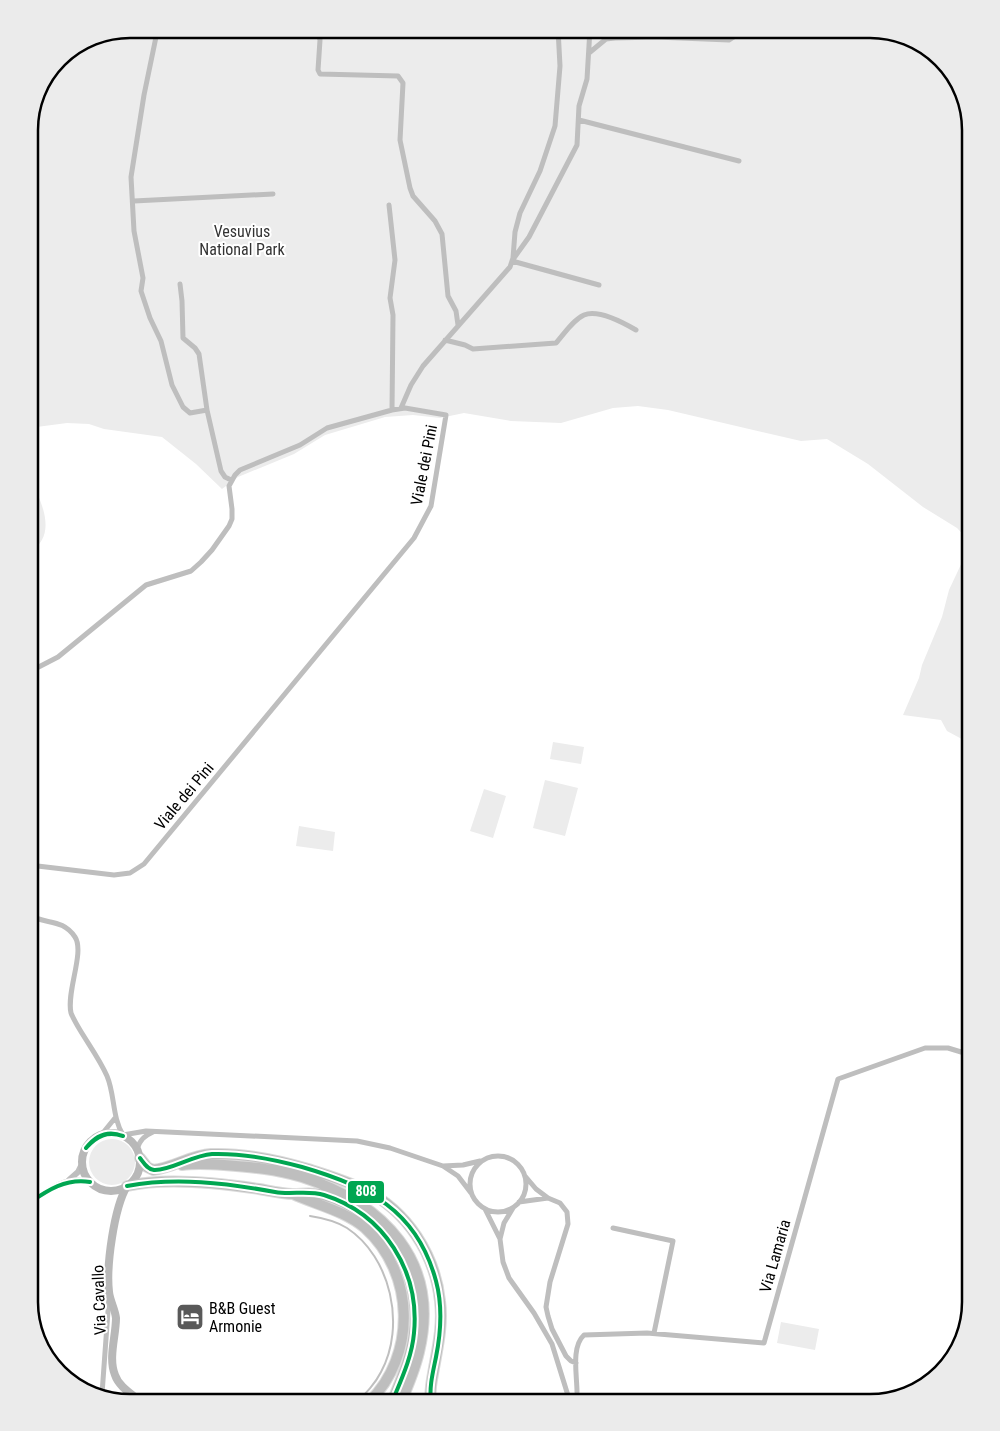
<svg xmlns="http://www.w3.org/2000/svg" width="1000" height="1431" font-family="'Roboto Condensed',sans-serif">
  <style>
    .green { fill: #ececec }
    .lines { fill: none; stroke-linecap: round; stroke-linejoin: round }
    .stream { stroke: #bfbfbf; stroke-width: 2 }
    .motorway-casing { stroke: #dbdbdb; stroke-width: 12 }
    .minor { stroke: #bebebe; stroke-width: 5 }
    .tertiary { stroke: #bebebe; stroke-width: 6 }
    .secondary { stroke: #b8b8b8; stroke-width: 8 }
    .motorway { stroke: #bebebe; stroke-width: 10 }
    .bus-1-casing { stroke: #fff; stroke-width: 8 }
    .bus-1 { stroke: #00a651; stroke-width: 4 }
    .labels { text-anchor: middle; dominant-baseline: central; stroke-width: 4; stroke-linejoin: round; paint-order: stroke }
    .park-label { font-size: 16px; fill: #333; stroke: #fff }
    .street-label { font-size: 16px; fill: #000; stroke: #fff }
    .poi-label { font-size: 16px; fill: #000; stroke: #fff; text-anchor: start }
    .rim { fill: none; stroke: #000; stroke-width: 2.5 }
    .line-badge { stroke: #fff; stroke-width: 2 }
    .badge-label { font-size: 14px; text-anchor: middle; font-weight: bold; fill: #fff }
  </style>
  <rect width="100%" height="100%" fill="#fff"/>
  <path class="green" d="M130,29h746l45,13 37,37 13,51v614l-24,-13 -6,-11 -38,-5 16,-37 3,-13 20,-48 7,-27 22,-47 -14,-15 -34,-21 -55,-43 -41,-25 -26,2 -133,-31 -30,-4 -25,2 -52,15 -50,-2 -47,-8 -24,5 -27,-3 -28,2 -60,18 -31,19 -56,23 -16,12 -26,-25 -34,-27 -58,-8 -15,-5 -22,-1 -38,5v-305l10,-38 24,-31 29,-18z
    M29,475c11,25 31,59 0,78z
    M553,742l31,5 -3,17 -31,-5z
    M545,780l33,8 -13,48 -32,-8z
    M484,789l22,7 -13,42 -23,-7z
    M299,826l36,6 -2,19 -37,-5z
    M89 1162a23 23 0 1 1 46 0a23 23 0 1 1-46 0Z
    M781,1322l38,7 -4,21 -38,-7z"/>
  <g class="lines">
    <path class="stream" d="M310,1216c13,2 26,5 37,12 44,29 59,98 34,144 -6,12 -15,21 -24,30"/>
    <defs>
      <path id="motorway" d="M140,1158l7,9 6,3c21,-2 37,-15 58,-16 32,-1 67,6 97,15 19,6 39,12 57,21 42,21 70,64 75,111 3,23 -2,45 -6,67 -2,12 -5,23 -3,34
        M182,1165c14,-2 28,-1 42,0 27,2 52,4 78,12 81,26 139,84 117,175 -4,17 -11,34 -18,50
        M127,1186c39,-9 92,-3 132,3 11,2 23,5 34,5 10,0 19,-2 30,1 60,16 100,78 91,139 -3,24 -13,46 -22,68
        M293,1194c24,11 52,17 72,34 50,45 52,127 4,174"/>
    </defs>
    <use href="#motorway" class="motorway-casing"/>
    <path class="minor" d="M155,29l1,8 -12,58 -13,82 3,54 9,47 -2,13 9,27 11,23 11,44 11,22 7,6 17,-3
      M317,29l3,11 -2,30 2,4 78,2 5,7 -3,57 10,48 3,8 22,25 7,13 6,62 8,15 2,14
      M589,53l17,-14 9,-1 41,-1 73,3c4,-2 9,-6 9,-11
      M579,120l160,41
      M134,201l139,-7
      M389,205l6,55 -5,38 3,17 -1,95
      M514,258l15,-21 48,-92 2,-39 8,-27 3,-50
      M512,261l87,24
      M180,284l2,17 1,37 12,10 4,6 8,56 14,61 4,6 6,3
      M445,340l20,5 8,4 83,-6c8,-9 17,-23 28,-28 14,-6 40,8 52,15
      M401,408l10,-23 12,-19 87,-99 3,-9 2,-26 5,-19 20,-42 15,-45 5,-60 -2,-37
      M29,865l85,10 16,-2 14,-9 270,-326 17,-32 15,-91 -41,-7 -13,2 -65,18 -27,17 -60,25 -5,5 -6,11 3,23v10l-3,7 -17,24 -11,12 -10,9 -45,14 -88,72 -29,15
      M29,915c17,10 33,3 46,22 10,15 -9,55 -4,76 2,5 6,12 9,17 9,15 20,30 27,46 8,19 5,41 16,59l23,-4 211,10 33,7 53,18 15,10 13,17
      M102,1134l13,-16
      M137,1149c3,-9 7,-13 16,-17
      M470 1184a28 28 0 1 1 56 0a28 28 0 1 1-56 0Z
      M443,1166l20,-1 17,-4
      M525,1176l11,13 12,9
      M519,1202l29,-4 12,5 7,9 1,12 -18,58 -4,25 2,9 4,13 14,27 5,5 5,2
      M485,1209l15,30 3,23 6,16 25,35 18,31 18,58
      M613,1228l60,13 -19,92
      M500,1239l4,-16 9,-15
      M577,1392c0,-17 -6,-45 7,-57l63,-2 117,10 74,-264 87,-31h23l23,7
      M96,1394h6l7,-97"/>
    <path class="tertiary" d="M69,1180l9,-8 4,-8
      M29,1203c19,-13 37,-27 61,-21"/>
    <path class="secondary" d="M82 1162a29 29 0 1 1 58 0a29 29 0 1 1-58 0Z
      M127,1186c-13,22 -21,80 -18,106 1,9 6,17 7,26 0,18 -8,40 -1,57 4,12 17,19 26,27"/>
    <use href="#motorway" class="motorway"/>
    <defs>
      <path id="bus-1" d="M86,1148c10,-13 22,-18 37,-12
        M86,1148c11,-12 21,-17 37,-12
        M140,1158c4,5 7,11 14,12 16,1 39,-15 58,-16 31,-1 61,5 90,13 66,19 115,43 134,114 7,26 5,51 0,76 -3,15 -7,30 -5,45
        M127,1186c49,-9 99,-3 148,6 16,3 33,-2 49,3 60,19 96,76 90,138 -2,24 -13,47 -22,69
        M29,1203c19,-13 37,-25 61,-21"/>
    </defs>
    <use href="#bus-1" class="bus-1-casing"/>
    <use href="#bus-1" class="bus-1"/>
  </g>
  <defs>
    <symbol id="hotel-square" viewBox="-11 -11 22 22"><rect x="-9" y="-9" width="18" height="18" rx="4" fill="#595959" stroke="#fff"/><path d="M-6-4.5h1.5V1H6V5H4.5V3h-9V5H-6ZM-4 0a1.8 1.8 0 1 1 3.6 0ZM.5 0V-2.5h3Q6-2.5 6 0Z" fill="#fff"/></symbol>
  </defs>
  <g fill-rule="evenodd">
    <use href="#hotel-square" x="174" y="1301" width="32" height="32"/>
  </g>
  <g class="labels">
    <g class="park-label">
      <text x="242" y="231">Vesuvius<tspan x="242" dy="18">National Park</tspan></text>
    </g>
    <g class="street-label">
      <text transform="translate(424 465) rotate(-79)">Viale dei Pini</text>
      <text transform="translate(184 796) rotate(-50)">Viale dei Pini</text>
      <text transform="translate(775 1256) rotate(-74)">Via Lamaria</text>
      <text transform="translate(99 1300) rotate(-92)">Via Cavallo</text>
    </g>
    <g class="poi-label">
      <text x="209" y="1308">B&amp;B Guest<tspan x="209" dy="18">Armonie</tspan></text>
    </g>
  </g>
  <path d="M0 0H1000V1431H0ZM130 38H870A92 92 0 0 1 962 130V1302A92 92 0 0 1 870 1394H130A92 92 0 0 1 38 1302V130A92 92 0 0 1 130 38Z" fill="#ebebeb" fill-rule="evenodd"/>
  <path class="rim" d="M130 38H870A92 92 0 0 1 962 130V1302A92 92 0 0 1 870 1394H130A92 92 0 0 1 38 1302V130A92 92 0 0 1 130 38Z"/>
  <rect class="line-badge" x="347" y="1180" width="38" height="24" rx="5" fill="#00a651"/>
  <g class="badge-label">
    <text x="366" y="1196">808</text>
  </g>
</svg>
